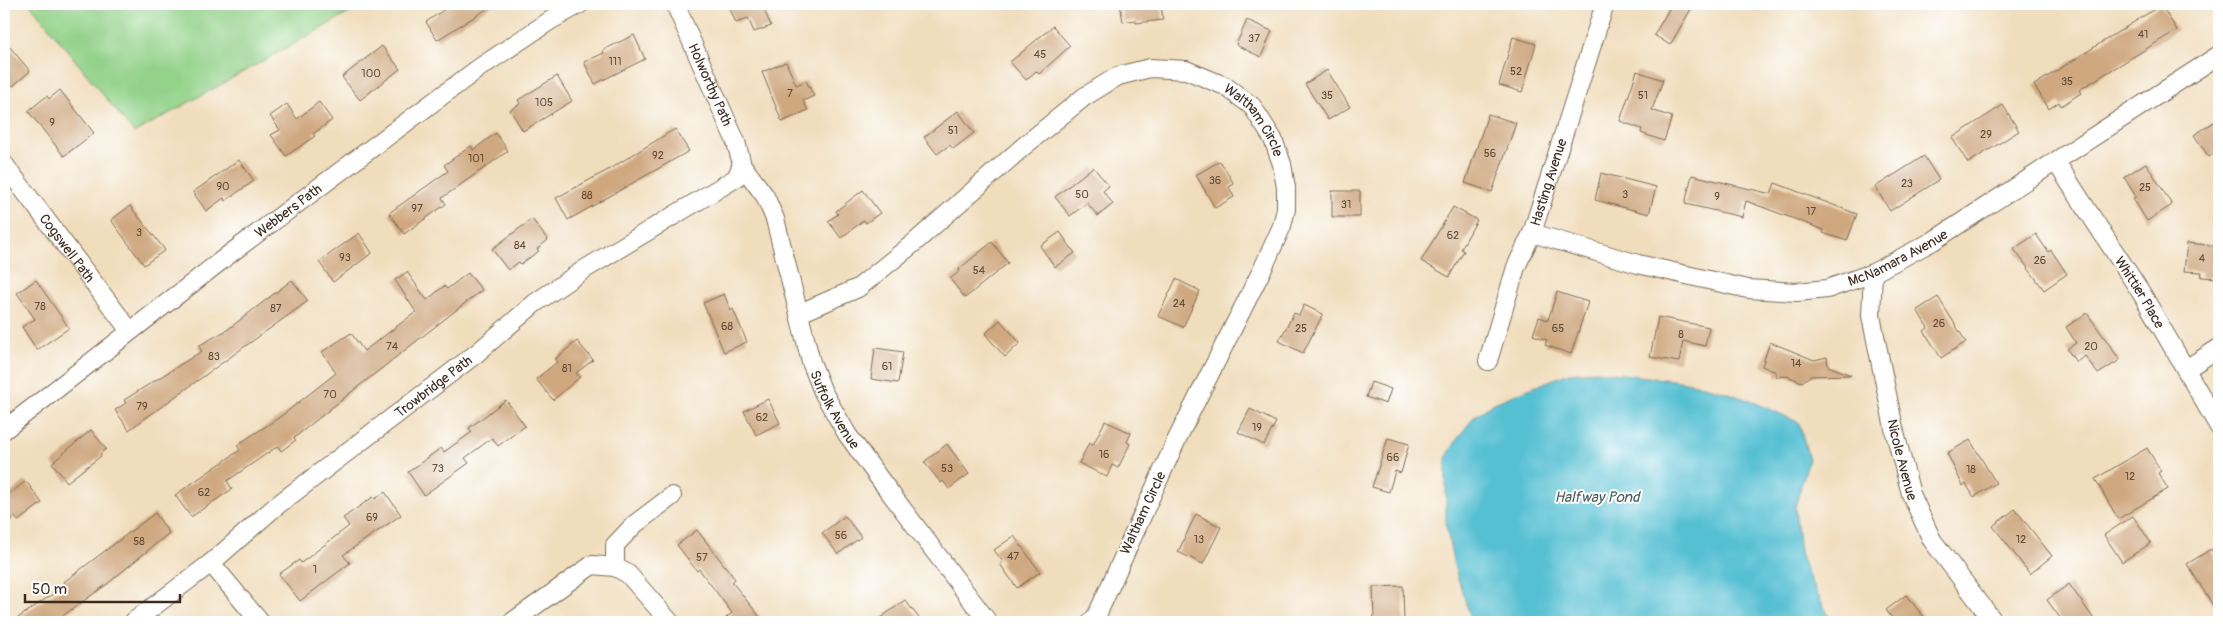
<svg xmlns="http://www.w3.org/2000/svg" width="2223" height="626" font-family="Pangolin,sans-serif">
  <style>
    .green { fill: #93d289; stroke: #677e54 }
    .water { fill: #57c0d3; stroke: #497578 }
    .building { fill: #cfa880 }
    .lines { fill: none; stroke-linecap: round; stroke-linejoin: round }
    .street-casing { stroke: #7a6955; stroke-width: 20 }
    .street { stroke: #fff; stroke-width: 18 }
    .labels { text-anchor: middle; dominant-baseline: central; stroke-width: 4; stroke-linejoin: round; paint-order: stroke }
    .number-label { font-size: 11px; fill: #604a36 }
    .street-label { font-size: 14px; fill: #3b2a1e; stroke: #fff }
    .water-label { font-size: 15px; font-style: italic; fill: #455e5d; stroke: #fff }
  </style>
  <rect width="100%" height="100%" fill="#fff"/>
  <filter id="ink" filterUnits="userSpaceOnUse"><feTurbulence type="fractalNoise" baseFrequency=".02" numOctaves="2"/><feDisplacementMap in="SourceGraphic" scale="10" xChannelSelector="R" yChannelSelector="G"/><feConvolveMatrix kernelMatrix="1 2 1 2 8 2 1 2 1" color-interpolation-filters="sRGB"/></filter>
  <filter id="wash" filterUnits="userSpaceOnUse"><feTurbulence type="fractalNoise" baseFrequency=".0096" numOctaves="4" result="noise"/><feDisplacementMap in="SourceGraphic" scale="20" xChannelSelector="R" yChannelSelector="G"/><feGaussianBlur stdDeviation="1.12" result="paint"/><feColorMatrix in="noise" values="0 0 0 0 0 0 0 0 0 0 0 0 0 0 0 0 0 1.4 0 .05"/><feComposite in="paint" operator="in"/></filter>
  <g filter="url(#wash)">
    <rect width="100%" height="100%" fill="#f0ddbc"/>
    <path class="green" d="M30,4h335l-231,129z"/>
    <path class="water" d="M1598,371c27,4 54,6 81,10 41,6 83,23 120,42l10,36 -14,48 5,45 10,28 22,42h-360l-18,-56 -8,-41v-67l14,-23 15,-19 19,-13 75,-30z"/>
    <g id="blocks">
      <path class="building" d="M452,4h43l-58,36 -11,-18z
        M728,4h54v1l-17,7 6,14 -17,6 -6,-14 -12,5z
        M1120,4h41l2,16 -27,3 -1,-3 -12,2z
        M1672,4h22l-24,41 -16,-10z
        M2161,5l16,25 -98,60 2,3 -20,13 -2,-4 -10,7 -15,-24z
        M1247,20l25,11 -11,26 -25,-12z
        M1053,26l17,20 -31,28 -3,-3 -10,9 -16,-18z
        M634,35l11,24 -50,25 -11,-22 20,-9 -1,-3z
        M1513,37l23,7 -14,48 -23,-7z
        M4,40l26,31 -17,15 -9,-11z
        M382,46l18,23 -40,31 -18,-23z
        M786,62l10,23 10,-4 8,15 -11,5 5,9 -26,12 -20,-50z
        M1327,70l23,37 -22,13 -23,-36z
        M1637,71l26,9 -11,30 20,7 -8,24 -23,-8 1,-4 -22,-8z
        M557,76l15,25 -49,30 -13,-21 10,-6 -2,-4z
        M60,90l34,43 -30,23 -36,-45 19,-15 2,3z
        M319,102l13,18 -19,14 2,2 -29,20 -15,-21 9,-5 -10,-14 17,-12 10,15z
        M2003,105l16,26 -51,32 -16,-25z
        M958,111l16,22 -21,16 -3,-4 -13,9 -13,-17z
        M1488,114l28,9 -24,69 -27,-9z
        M2219,119v31l-10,7 -15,-22z
        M675,129l14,22 -121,69 -12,-22 52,-28z
        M496,133l12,18 -66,47 4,6 -42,30 -15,-21 59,-42 -4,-6 27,-19 2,4z
        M1924,156l15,24 -49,31 -15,-24z
        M239,160l15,21 -29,20 -1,-3 -18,13 -13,-19z
        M1220,161l14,23 -5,3 5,10 -19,11 -19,-33z
        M2146,163l26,42 -25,16 -14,-23 3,-1 -12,-20z
        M1093,167l16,19 -6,5 10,13 -15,12 -11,-13 -17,13 -15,-19z
        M1601,173l55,14 -7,27 -54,-14z
        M1692,175l79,19 4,-11 82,31 -10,27 -24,-8 1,-3 -78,-29 -4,16 -57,-13z
        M863,190l17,23 -14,10 -2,-3 -23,18 -13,-17 10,-7 -2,-3z
        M1332,191h28v26h-28z
        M130,206l35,44 -21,15 -33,-45z
        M1453,207l24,13 -16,29 3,2 -15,26 -28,-16z
        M532,219l16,21 -11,9 2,2 -18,13 -2,-2 -11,8 -16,-21z
        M1060,232l15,21 -20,14 -15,-21z
        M359,233l13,20 -39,29 -14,-20z
        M2036,234l12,18 3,-2 16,24 -23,16 -30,-41z
        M992,242l16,21 -43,35 -15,-19 10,-8 -1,-2z
        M2187,243l32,3v32l-18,-1 1,-5 -18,-1z
        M407,272l20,28 17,-14 3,3 21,-16 14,17 -123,96 -65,52 2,2 -15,11 -3,-5 -51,35 5,8 -41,28 -16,-22 65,-45 -3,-5 43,-28 56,-44 -14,-21 29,-19 13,18 52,-39 -21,-32z
        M1176,279l24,12 -17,36 -25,-11z
        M36,280l33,48 -32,22 -15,-23 13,-8 -18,-26z
        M292,280l16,21 -179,129 -14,-20 11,-7 -2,-3 78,-49 -4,-5 29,-16z
        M1557,292l31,10 -17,52 -26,-9 2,-5 -14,-5 6,-18 9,3z
        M724,294l7,17 2,-2 14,33 -23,10 -21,-49z
        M1938,297l28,45 -25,16 -17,-27 4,-3 -11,-18z
        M1304,305l19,9 -20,39 -24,-12 15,-28 5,2z
        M2087,313l33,47 -22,14 -13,-18 -9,6 -9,-13 9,-6 -10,-16z
        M1658,317l51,10 -4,19 -22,-5 -4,21 -29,-5z
        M1000,320l20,23 -15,14 -20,-23z
        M577,341l16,19 -17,13 4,4 -27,23 -17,-21 21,-17 -2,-3z
        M1770,342l44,18 13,-3 1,9 23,9 -41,1 -8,6 -15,-6 -11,1v-5l-14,-6z
        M875,348l28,4 -5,31 -27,-4z
        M1371,382l20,7 -5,15 -20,-7z
        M768,399l12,24 -24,12 -12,-24z
        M506,400l19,26 -27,20 -6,-8 -27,20 4,5 -45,32 -16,-23 33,-24 3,4 28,-20 -3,-4z
        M1250,409l26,13 -12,23 -26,-13z
        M1105,421l26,12 -4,9 3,2 -12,24 -6,-3 -5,12 -28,-14 10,-20 4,2z
        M91,430l15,19 -6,5 1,2 -34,26 -15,-19z
        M1388,438l21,6 -8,29 -6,-2 -6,21 -17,-5z
        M1970,440l26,43 -22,14 -8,-13 -3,2 -16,-33z
        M947,444l22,30 -20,15 -6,-8 -2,2 -17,-21z
        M2147,448l14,23 -3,2 10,16 -50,30 -23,-40z
        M26,481l16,22 -24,18 -3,-4 -11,9v-28z
        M385,492l16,23 -58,40 7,8 -50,38 -21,-27 20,-14 2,3 48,-37 -6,-8 30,-21 2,2z
        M2015,509l37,47 -22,18 -37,-48z
        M155,513l14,20 -63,52 -52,37h-42l54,-37 -2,-3z
        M1196,514l25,13 -18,37 -25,-12z
        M845,516l16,21 -23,17 -16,-21z
        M2133,516l18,27 -29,19 -18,-27z
        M697,530l38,49 -3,3 32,40h-43l11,-9 -33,-44 -2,2 -20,-26z
        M1014,536l26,36 -23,16 -17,-24 3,-2 -9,-12z
        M2211,549l8,14v52l-32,-51z
        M2069,584l27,38h-33l-16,-22z
        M1403,586l1,35h-30l-1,-34z
        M1906,595l22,27h-33l-9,-12z
        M905,600l17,22h-47z"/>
    </g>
  </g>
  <g filter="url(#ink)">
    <use href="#blocks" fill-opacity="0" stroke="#7a6955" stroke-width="1"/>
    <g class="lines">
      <defs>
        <g id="street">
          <path id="s1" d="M675,4l61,138 6,23 23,31 10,23 36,143 12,30 24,42 32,44 109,144"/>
          <path id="s2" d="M2056,162l86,132 77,133"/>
          <path id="s3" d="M4,164l126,167"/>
          <path id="s4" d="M1532,233l106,31 110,25 49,3 30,-3 46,-16 60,-32 286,-186"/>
          <path id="s5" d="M1873,273l-2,43 24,117 16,61 21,46 62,82"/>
          <path id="s6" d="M800,313l58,-25 57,-46 109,-96 60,-49 34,-21 32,-8 36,2 39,16 27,20 21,33 9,25 4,24v21l-4,17 -19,42 -86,171 -80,176 -6,7"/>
          <path id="s7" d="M1488,361l28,-94 16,-34 73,-229"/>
          <path d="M2186,369l33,-21"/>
          <path id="s8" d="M4,430l227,-177 248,-185 72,-48 29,-16"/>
          <path d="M211,563l49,59"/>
          <path d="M615,567l13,7 42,48"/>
          <path id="s9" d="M133,622l78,-59 64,-56 202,-154 58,-50 50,-34 151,-91 6,-13"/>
          <path d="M512,622l80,-57 23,2v-22l20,-21 37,-28"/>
        </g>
      </defs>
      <use href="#street" class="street-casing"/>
      <use href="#street" class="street"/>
    </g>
  </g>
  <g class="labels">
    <g class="number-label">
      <text x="2143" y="34">41</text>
      <text x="1254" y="38">37</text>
      <text x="1040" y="54">45</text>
      <text x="615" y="61">111</text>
      <text x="1516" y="71">52</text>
      <text x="371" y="73">100</text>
      <text x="2067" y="81">35</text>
      <text x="790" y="93">7</text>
      <text x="1327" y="95">35</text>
      <text x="1643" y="95">51</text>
      <text x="544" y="102">105</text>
      <text x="52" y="122">9</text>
      <text x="953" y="130">51</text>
      <text x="1986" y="134">29</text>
      <text x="1490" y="153">56</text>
      <text x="658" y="155">92</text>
      <text x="476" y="158">101</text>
      <text x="1215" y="180">36</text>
      <text x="1907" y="183">23</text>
      <text x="223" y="186">90</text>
      <text x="2145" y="187">25</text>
      <text x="1082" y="194">50</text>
      <text x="1625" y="194">3</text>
      <text x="587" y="195">88</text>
      <text x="1717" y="196">9</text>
      <text x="1346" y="204">31</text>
      <text x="417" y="208">97</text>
      <text x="1811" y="211">17</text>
      <text x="139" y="232">3</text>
      <text x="1453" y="235">62</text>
      <text x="520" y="245">84</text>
      <text x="345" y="257">93</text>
      <text x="2202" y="258">4</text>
      <text x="2040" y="260">26</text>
      <text x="979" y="270">54</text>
      <text x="1179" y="303">24</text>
      <text x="40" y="306">78</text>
      <text x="276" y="308">87</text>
      <text x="1939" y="323">26</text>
      <text x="727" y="326">68</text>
      <text x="1301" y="328">25</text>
      <text x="1558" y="328">65</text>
      <text x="1681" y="334">8</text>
      <text x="392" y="346">74</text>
      <text x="2091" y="346">20</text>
      <text x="214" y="356">83</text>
      <text x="1796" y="363">14</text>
      <text x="887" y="366">61</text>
      <text x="567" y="368">81</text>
      <text x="330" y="394">70</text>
      <text x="142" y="406">79</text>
      <text x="762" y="417">62</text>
      <text x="1257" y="427">19</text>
      <text x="1104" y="454">16</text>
      <text x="1393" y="457">66</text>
      <text x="438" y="468">73</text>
      <text x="947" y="468">53</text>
      <text x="1971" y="469">18</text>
      <text x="2130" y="476">12</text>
      <text x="204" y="492">62</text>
      <text x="372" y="517">69</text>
      <text x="841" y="535">56</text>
      <text x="1199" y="539">13</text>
      <text x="2021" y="539">12</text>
      <text x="139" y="541">58</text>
      <text x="1013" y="556">47</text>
      <text x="702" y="557">57</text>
      <text x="315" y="569">1</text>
    </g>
    <g class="street-label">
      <text stroke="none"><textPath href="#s1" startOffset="88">Holworthy Path</textPath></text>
      <text stroke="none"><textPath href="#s6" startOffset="556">Waltham Circle</textPath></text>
      <text stroke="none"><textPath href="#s7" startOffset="189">Hasting Avenue</textPath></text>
      <text stroke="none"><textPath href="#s8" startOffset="359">Webbers Path</textPath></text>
      <text stroke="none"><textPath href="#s3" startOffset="105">Cogswell Path</textPath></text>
      <text stroke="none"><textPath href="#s4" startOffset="380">McNamara Avenue</textPath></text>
      <text stroke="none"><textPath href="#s2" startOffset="155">Whittier Place</textPath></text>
      <text stroke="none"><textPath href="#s9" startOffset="382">Trowbridge Path</textPath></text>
      <text stroke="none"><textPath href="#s1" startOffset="439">Suffolk Avenue</textPath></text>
      <text stroke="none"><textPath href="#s5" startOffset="190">Nicole Avenue</textPath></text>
      <text transform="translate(1143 513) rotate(-65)">Waltham Circle</text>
    </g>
    <g class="water-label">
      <text x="1597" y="497">Halfway Pond</text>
    </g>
  </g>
  <rect width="2223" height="626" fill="none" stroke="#fff" stroke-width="20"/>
  <path d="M25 594v8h155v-8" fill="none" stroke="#3b2a1e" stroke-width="2.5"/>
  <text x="32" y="594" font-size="15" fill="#3b2a1e" stroke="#ffffff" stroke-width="4" paint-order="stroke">50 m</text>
</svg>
